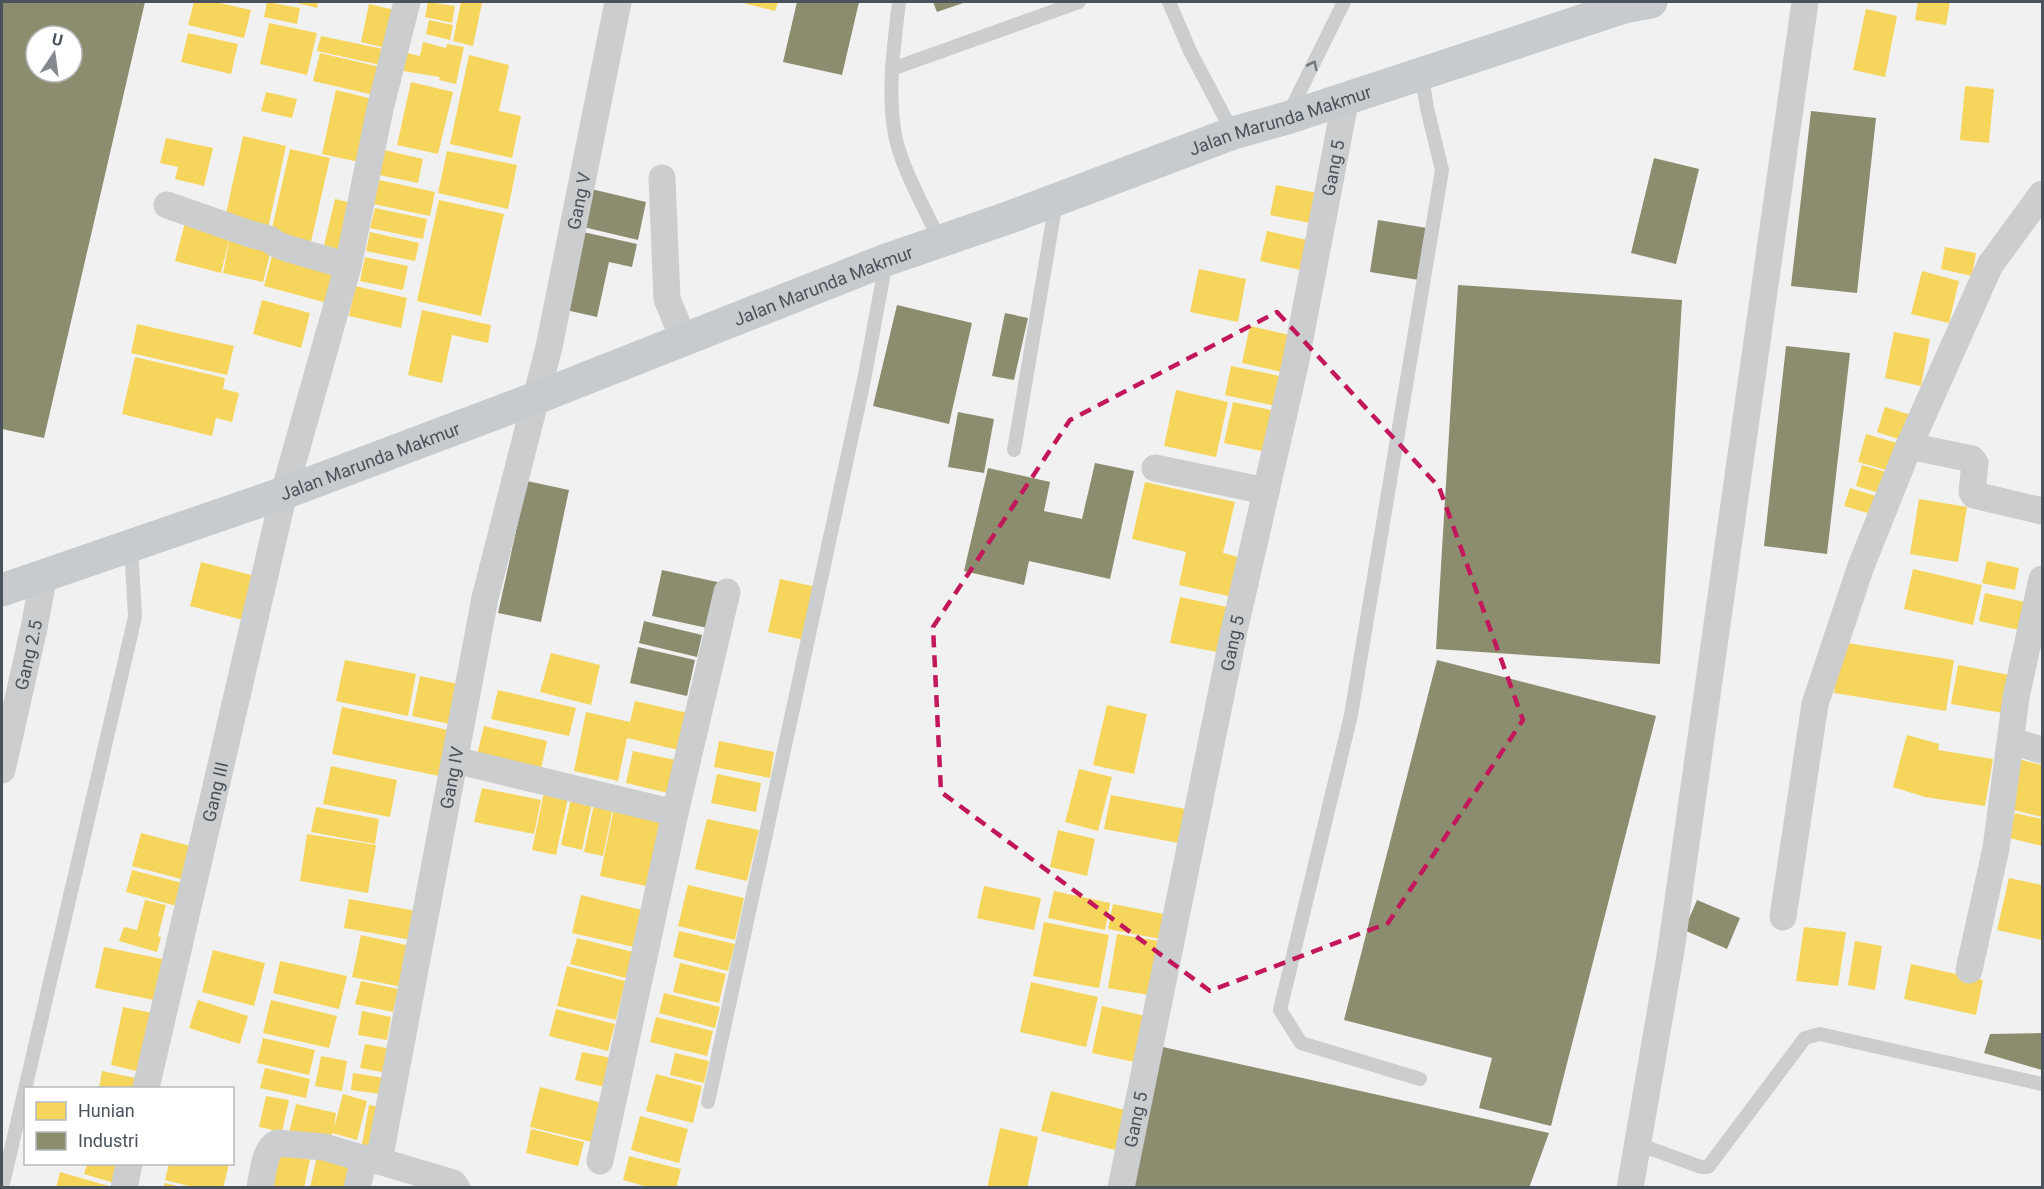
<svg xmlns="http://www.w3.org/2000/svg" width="2044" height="1189" font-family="Roboto,sans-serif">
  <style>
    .homes { fill: #f6d55c }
    .industry { fill: #8c8c6e; fill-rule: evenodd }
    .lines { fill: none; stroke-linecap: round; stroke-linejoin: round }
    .lane { stroke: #cbcdcf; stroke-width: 14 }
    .street { stroke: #cbcdcf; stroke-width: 27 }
    .primary { stroke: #c8cbcd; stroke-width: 33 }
    .oneway { stroke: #71787e }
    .marked { fill: none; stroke: #c2185b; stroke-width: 4.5; stroke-dasharray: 12 8; stroke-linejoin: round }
    .labels { text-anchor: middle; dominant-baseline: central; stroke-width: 6; stroke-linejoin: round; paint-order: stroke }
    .street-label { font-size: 18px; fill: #4a535c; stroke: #fff }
  </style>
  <rect width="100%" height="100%" fill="#f2f1f1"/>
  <path class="homes" d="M194,2h21l36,8 -7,28 -56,-13z
    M267,2l33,6 -3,16 -33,-7z
    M293,2h25l-1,6z
    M428,2l27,4 -3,17 -27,-6z
    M461,2l21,1 -9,43 -20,-5z
    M739,2h39l-3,9z
    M1918,2h32l-4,23 -31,-5z
    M369,4l30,7 -9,38 -29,-7z
    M1866,9l31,7 -12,61 -32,-7z
    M429,20l24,5 -3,15 -24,-6z
    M269,23l48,10 -10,42 -47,-11z
    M188,33l50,11 -7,30 -50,-12z
    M321,36l62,13 -3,16 -63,-14z
    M423,42l23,6 1,-4 17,3 -8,37 -17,-4 1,-3 -37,-6 4,-18 13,3z
    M320,53l60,14 -6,28 -61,-14z
    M469,55l40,10 -10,46 22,5 -9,42 -62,-14z
    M411,82l42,10 -15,62 -41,-9z
    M1965,86l29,3 -5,54 -29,-3z
    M336,90l37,9 -14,63 -37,-8z
    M266,92l31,7 -5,19 -31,-7z
    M243,136l43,10 -19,87 -43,-10z
    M166,138l47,10 -9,38 -29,-7 3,-12 -18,-4z
    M290,149l40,9 -20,88 -40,-9z
    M384,150l39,9 -5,24 -39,-8z
    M447,151l70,14 -9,44 -70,-16z
    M379,180l56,12 -5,24 -57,-12z
    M1276,185l46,9 -7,30 -45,-9z
    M335,199l17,4 -12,51 -17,-4z
    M439,200l65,14 -23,102 -64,-15z
    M375,208l52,11 -4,20 -53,-11z
    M186,219l87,23 -10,40 -40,-9 7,-37 -9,37 -46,-12z
    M1267,231l45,10 -7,30 -45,-10z
    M370,232l49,11 -4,18 -49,-10z
    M1945,247l31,6 -4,23 -31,-7z
    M273,252l67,17 -9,35 -67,-18z
    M365,257l43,9 -5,24 -43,-9z
    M1199,269l47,10 -8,43 -48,-10z
    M1922,271l37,10 -10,42 -38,-9z
    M355,286l52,12 -6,30 -52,-12z
    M262,300l48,13 -9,35 -48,-14z
    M422,310l69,15 -3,18 -36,-8 -10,48 -34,-8z
    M137,324l97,22 -7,29 -96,-22z
    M1250,326l44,10 -8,37 -44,-10z
    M1894,332l36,7 -9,47 -36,-8z
    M135,357l90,21 -2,11 16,4 -7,29 -16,-4 -4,18 -90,-22z
    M1231,366l59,12 -6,30 -59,-13z
    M1176,390l52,12 -12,55 -52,-11z
    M1233,402l42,9 -9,41 -42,-9z
    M1885,407l33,10 -8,26 -33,-11z
    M1866,434l38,11 -8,28 -38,-11z
    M1862,465l31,9 -7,21 -30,-9z
    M1145,482l90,20 -12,51 23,6 -9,39 -58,-13 7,-33 -54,-13z
    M1850,488l29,9 -5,18 -30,-9z
    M1919,499l48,8 -9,55 -48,-8z
    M1987,561l32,7 -4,22 -33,-7z
    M201,562l54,14 -12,44 -53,-14z
    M1913,569l69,16 -9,40 -69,-16z
    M780,579l37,8 -13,53 -36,-8z
    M1985,593l44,10 -6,28 -44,-10z
    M1180,597l52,11 -10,45 -52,-10z
    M1841,642l113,18 -8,51 -112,-18z
    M551,653l49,12 -9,40 -51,-13z
    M345,660l71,14 -8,42 -72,-15z
    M1958,665l52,10 -7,38 -52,-9z
    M420,676l48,10 -9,40 -47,-10z
    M498,690l78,18 -7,28 -78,-17z
    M635,701l57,13 -9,37 -56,-13 -9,43 -44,-10 12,-59 44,10z
    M1107,705l40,9 -13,60 -41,-9z
    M342,707l111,24 -9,46 -112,-23z
    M484,726l63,15 -6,28 -64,-14z
    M1907,735l32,9 -1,6 55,9 -8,47 -60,-9 -32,-10z
    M719,741l55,11 -4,26 -56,-11z
    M633,751l47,10 -8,33 -46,-11z
    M2018,759l24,6v52l-36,-9z
    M331,766l66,14 -7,37 -67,-13z
    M1079,769l33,8 -14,54 -33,-9z
    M717,774l44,9 -5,29 -45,-9z
    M482,788l59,12 -7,34 -60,-12z
    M544,792l24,6 -12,57 -24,-5z
    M1111,795l80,15 -7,34 -80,-15z
    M571,798l21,5 -10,47 -21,-5z
    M615,803l56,12 -16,73 -55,-12z
    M594,804l19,3 -10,49 -19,-4z
    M316,807l63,12 -4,25 -64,-12z
    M2015,813l27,6v27l-33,-8z
    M707,819l52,11 -12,51 -52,-12z
    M1058,830l37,9 -8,37 -37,-9z
    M141,833l57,15 -9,33 -57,-15z
    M307,834l69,11 -8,48 -68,-12z
    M132,870l54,14 -6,23 -54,-15z
    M2009,878l33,7v55l-45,-10z
    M688,885l56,13 -9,42 -57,-14z
    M984,886l57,12 -7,32 -57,-12z
    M1054,891l56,12 -5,27 -57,-12z
    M581,895l61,15 -8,37 -62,-14z
    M349,899l73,13 -5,29 -73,-13z
    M145,900l21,5 -8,31 3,1 -4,15 -38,-11 5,-14 13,3z
    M1113,904l51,10 -4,25 -52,-10z
    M1044,922l65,13 -10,53 -66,-12z
    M1804,927l42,5 -8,54 -42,-5z
    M679,931l56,13 -7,27 -55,-14z
    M1117,934l48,8 -10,54 -47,-8z
    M361,935l54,12 -8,41 -55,-11z
    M577,938l56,14 -7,26 -56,-14z
    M1855,941l27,5 -7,44 -27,-5z
    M104,947l63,13 -8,41 -64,-13z
    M213,950l52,13 -11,43 -52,-14z
    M280,961l67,15 -8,33 -66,-16z
    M680,963l46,11 -7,29 -46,-11z
    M1911,964l72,16 -7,35 -72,-16z
    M567,966l58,15 -9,39 -59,-14z
    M361,981l37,8 -5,23 -38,-8z
    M1031,982l67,15 -12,50 -66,-15z
    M664,993l56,14 -5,21 -56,-15z
    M198,1000l50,16 -8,28 -51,-16z
    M271,1000l66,16 -8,32 -66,-15z
    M1102,1006l48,11 -11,46 -47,-10z
    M123,1007l35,7 -13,59 -34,-8z
    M556,1009l59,15 -7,27 -59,-15z
    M362,1011l29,6 -4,23 -29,-5z
    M656,1017l57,14 -6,25 -57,-14z
    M263,1038l52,12 -6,25 -52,-12z
    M365,1044l32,6 -4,24 -33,-6z
    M582,1052l30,6 -7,29 -30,-7z
    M675,1053l34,8 -5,22 -34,-8z
    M321,1056l26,5 -5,30 -27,-5z
    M265,1068l45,11 -4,19 -46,-10z
    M102,1071l43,9 -2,8h-44z
    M353,1073l38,6 -3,16 -37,-5z
    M656,1074l46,12 -9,37 -47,-12z
    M540,1087l62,16 -10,39 -62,-15z
    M1051,1091l74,19 -10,40 -74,-19z
    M343,1094l24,7 -10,39 -25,-7 -3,14 -41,-10 8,-33 40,9 -2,15z
    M266,1096l23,4 -7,32 -23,-5z
    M369,1105l14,3 -7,44 -15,-2z
    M640,1116l48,13 -9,34 -48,-13z
    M1000,1128l38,9 -11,51h-40z
    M531,1129l53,13 -6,24 -52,-13z
    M274,1146l37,9 -7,33h-27l-12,-3z
    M317,1156l43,11 -6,21h-44z
    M629,1156l52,13 -5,19h-25l-28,-8z
    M87,1164h35l-1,21 -37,-11z
    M169,1164h60l-6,24h-26l-32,-8z
    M60,1172l52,15v1h-56z
    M165,1183l16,4v1h-18z"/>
  <path class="industry" d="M2,2h143l-101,436 -42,-9zM36,36h36v36h-36z
    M797,2h62l-17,73 -59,-13z
    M933,2h33l-29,10z
    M1811,111l65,7 -19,175 -66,-7z
    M1654,158l45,11 -23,95 -45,-11z
    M587,188l59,14 -8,38 -59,-14z
    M1378,220l49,8 -8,52 -49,-8z
    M583,232l54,12 -5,23 -23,-5 -12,55 -31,-7z
    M1458,285l224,15 -22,364 -224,-15z
    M897,305l75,18 -23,101 -76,-18z
    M1005,313l23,5 -14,62 -22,-4z
    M1786,346l64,7 -23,201 -63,-8z
    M958,412l36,7 -10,54 -36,-6z
    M1095,463l39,8 -24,108 -81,-18 -5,24 -60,-14 24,-103 62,14 -6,29 38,8z
    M527,481l42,9 -28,132 -43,-9z
    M662,570l60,13 -10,46 -60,-13z
    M644,621l58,14 -5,22 -58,-14z
    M638,647l57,13 -8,36 -57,-13z
    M1437,660l219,56 -105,410 -72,-18 13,-50 -148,-38z
    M1697,900l43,18 -13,31 -43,-19z
    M2042,1033v37l-58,-17 6,-19z
    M1163,1047l386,86 -20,55h-398z"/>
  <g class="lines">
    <path class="lane" d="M899,2c-5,43 -12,89 -4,133 6,32 31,76 45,106
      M1169,2l21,49 43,82
      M892,69l187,-67
      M1289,113l55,-111
      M1014,450l42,-248
      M1420,1079l-119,-36 -21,-33 71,-295 91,-545 -15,-62 -6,-36
      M708,1102l156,-722 22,-118
      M1638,1144l63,23h7l97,-129 15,-4 222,50
      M2,1188l133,-571 -4,-71"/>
    <g class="street">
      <path d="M662,178l5,121 17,41"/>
      <path d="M167,205l83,29 19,5 7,5 10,4 62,18"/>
      <path d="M1909,446l63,13 3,4 -3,29 2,3 68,16"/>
      <path d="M1155,468l111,23"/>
      <path d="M2011,741l31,9"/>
      <path d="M455,760l220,53"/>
      <path id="s1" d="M2,770l32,-142 10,-54"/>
      <path d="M1783,917l32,-213 46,-138 48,-120 81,-181 52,-71"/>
      <path d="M1969,970l27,-122 20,-151 26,-118"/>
      <path id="s2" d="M146,1088l138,-595 64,-227 32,-157 27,-107"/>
      <path id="s3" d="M379,1161l106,-563 64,-251 69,-345"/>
      <path d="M600,1161l75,-348 52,-221"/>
      <path d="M124,1188l5,-24"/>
      <path d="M260,1188c3,-14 4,-39 17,-45l47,4 34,10 21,4 74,22 4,5"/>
      <path d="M357,1188l7,-30"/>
      <path id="s4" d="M1121,1188l113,-557 61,-266 51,-268"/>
      <path d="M1630,1188l41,-238 134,-948"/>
    </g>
    <path class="primary" id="s5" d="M2,590l282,-97 252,-95 350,-138 127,-44 220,-83 54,-15 337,-111 27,-5"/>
  </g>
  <defs><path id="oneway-chevron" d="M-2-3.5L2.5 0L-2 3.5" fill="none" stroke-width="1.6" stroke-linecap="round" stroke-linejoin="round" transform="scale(1.5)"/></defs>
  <use class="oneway" href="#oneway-chevron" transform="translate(1313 65) rotate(-64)"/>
  <path class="marked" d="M1277,312l162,175 84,233 -135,203 -178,68 -269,-199 -8,-165 137,-207z"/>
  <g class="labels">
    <g class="street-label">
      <text stroke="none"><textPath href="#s5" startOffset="1362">Jalan Marunda Makmur</textPath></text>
      <text stroke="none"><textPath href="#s4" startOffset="1042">Gang 5</textPath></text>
      <text stroke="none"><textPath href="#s3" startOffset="981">Gang V</textPath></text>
      <text stroke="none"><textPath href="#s5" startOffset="876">Jalan Marunda Makmur</textPath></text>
      <text stroke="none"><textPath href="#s5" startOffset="390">Jalan Marunda Makmur</textPath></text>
      <text stroke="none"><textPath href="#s4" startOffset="556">Gang 5</textPath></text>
      <text stroke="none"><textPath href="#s1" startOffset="118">Gang 2.5</textPath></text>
      <text stroke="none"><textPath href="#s3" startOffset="390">Gang IV</textPath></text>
      <text stroke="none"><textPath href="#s2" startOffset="304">Gang III</textPath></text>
      <text stroke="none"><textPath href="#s4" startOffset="70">Gang 5</textPath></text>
    </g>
  </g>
  <rect width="2044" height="1189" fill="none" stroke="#4a535c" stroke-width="6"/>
  <rect x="24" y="1087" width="210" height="78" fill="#ffffff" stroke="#b7babe" stroke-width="1.5"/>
  <rect x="36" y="1102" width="30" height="18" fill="#f6d55c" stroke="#b7babe" stroke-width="1.5"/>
  <text x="78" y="1117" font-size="18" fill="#4a535c">Hunian</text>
  <rect x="36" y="1132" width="30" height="18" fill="#8c8c6e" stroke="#b7babe" stroke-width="1.5"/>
  <text x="78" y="1147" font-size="18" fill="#4a535c">Industri</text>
  <g transform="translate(54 54) rotate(13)"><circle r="28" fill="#ffffff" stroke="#b7babe" stroke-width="1.5"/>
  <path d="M0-4.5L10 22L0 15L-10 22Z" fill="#858a90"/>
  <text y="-9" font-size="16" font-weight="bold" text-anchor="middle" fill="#4a535c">U</text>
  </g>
</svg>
